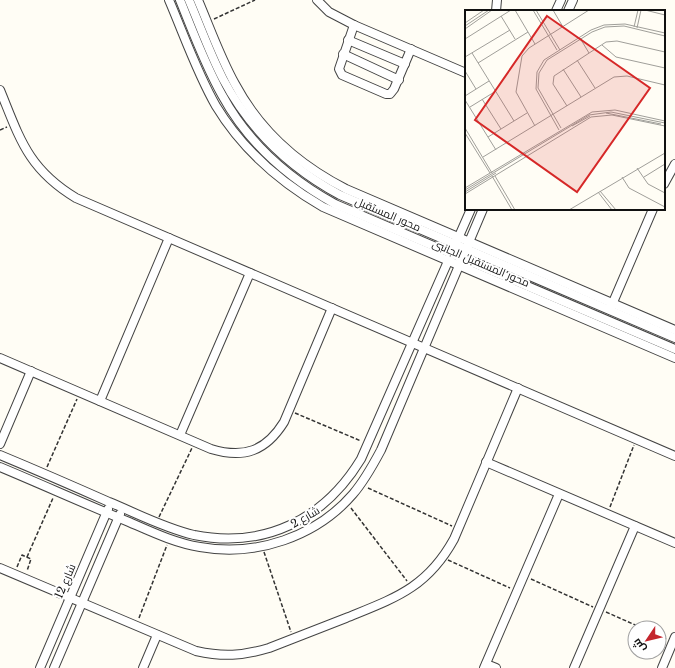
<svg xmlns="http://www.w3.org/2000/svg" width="675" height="668" viewBox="0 0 675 668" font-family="'Libre Baskerville',Cairo,serif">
<rect width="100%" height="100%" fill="#fffdf5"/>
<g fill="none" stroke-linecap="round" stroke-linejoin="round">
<defs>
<g id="minor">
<path d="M169,0C184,35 197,73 216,106C242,149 280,182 323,207L675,358"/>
<path d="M180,0C193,32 205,65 222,95C248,143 288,178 335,204L675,349"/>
<path d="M189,0C200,26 210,54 223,79C250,130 290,168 340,195L675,338"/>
<path d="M198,0C210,28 220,57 235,84C260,131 299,165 346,189L675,330"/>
<path d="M317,0L329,12L354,25L466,73"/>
<path d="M496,11L497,0"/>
<path d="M556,11L561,0"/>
<path d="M568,11L573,0"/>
<path d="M354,25L339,69L342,75L386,94H390L394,89L411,49"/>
<path d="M348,40L405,64"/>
<path d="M343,54L399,80"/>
<path d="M0,90C20,139 28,169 76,198L675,456"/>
<path d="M664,184L675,164"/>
<path d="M611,307L653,209"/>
<path d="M0,358L211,449C244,459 266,451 284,422L332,308"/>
<path d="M100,401L169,238"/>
<path d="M180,435L250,273"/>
<path d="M0,444L31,371"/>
<path d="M0,455C36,470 73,486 109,502C136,513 164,528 194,535C264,549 324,520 361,459L471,209"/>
<path d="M486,462L675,543"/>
<path d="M0,467C43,485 85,504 129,522C152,532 175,543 200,547C256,557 316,537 353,494C365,480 373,465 381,450L483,209"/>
<path d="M0,568L196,651C223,657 242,656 269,648C295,638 320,628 346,618C395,598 427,588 454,539L518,388"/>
<path d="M486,664L496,668"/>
<path d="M40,668L108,509"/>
<path d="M54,668L120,514"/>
<path d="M143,668L157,635"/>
<path d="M484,668L559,494"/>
<path d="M574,668L635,526"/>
<path d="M662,668L675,637"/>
</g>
</defs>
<use href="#minor" stroke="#444" stroke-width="10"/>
<g stroke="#333" stroke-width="1.5" stroke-dasharray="4 2" stroke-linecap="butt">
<path d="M214,19L255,0"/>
<path d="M0,130L7,127"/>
<path d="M295,413L361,441"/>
<path d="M47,467L77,399"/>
<path d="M368,488L452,526"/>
<path d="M610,507L634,445"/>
<path d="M351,508L407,581"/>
<path d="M159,517L192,448"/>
<path d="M264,552L291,632"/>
<path d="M27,557L53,498"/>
<path d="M448,560L510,588"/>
<path d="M17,567L22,555L31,559L27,571"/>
<path d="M531,579L593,607"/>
<path d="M606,612L642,628"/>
<path d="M139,618L167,545"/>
<path d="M659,636L666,639"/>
</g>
<use href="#minor" stroke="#fff" stroke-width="8"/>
</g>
<g text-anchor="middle" stroke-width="4" stroke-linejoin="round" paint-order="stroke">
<g font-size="11" fill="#111" stroke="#fff">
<text transform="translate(388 214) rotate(23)" y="4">محور المستقبل</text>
<text transform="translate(481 263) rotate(23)" y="4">محور المستقبل الجانبى</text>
<text transform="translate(305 517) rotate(-30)" y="4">شارع 2</text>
<text transform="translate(65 581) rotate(-67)" y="4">شارع 12</text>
</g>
</g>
<g transform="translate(465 10)">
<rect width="200" height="200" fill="#fffdf5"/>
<path fill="none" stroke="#a09f9a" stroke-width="1" d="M50,0L70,34M68,0L92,40M71,0L95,40M88,0L98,17M180,0L200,5M36,6L50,29M0,13L19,0M0,16L24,0M169,17L173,0M172,18L176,0M0,19L27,0M115,28L124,43M0,29L46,0M137,35L151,47L200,58M7,43L49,111M0,47L45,20M112,50L130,78M13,53L63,22M98,59L116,87M0,61L11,79M0,86L24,71M17,89L36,119M0,90L31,140M102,96L88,74L89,66L141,32L152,31L200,42M5,97L31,81M141,103L196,114M70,116L51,82L57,46L64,38L124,0M107,116L125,106M0,118L27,163M96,118L73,78L74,63L82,50L127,22L140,17L159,16L200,26M94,120L71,79L72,62L79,50L126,20L139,15L160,14L200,23M0,123L25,163M23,127L62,103M18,147L149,67L162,66L200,75M172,158L183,174L200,183M27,166L47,200M30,166L50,200M157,167L164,178L200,197M179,167L200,154M0,178L127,102L150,100L200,111M0,180L124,105L146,102L200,113M135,181L151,200M0,182L31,163M133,182L147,200M0,184L126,107L147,105L200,116M104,200L200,143"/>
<path fill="#d62828" fill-opacity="0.15" stroke="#d62828" stroke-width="2" d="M82,6L185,78L112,182L10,110Z"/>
<rect width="200" height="200" fill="none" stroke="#111" stroke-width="2"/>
</g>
<g transform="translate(647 640) rotate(235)"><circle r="19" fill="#ffffff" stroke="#a0a0a0"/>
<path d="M0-3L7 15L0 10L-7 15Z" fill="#c4262e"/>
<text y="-6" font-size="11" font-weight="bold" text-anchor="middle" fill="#111111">ش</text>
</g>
</svg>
